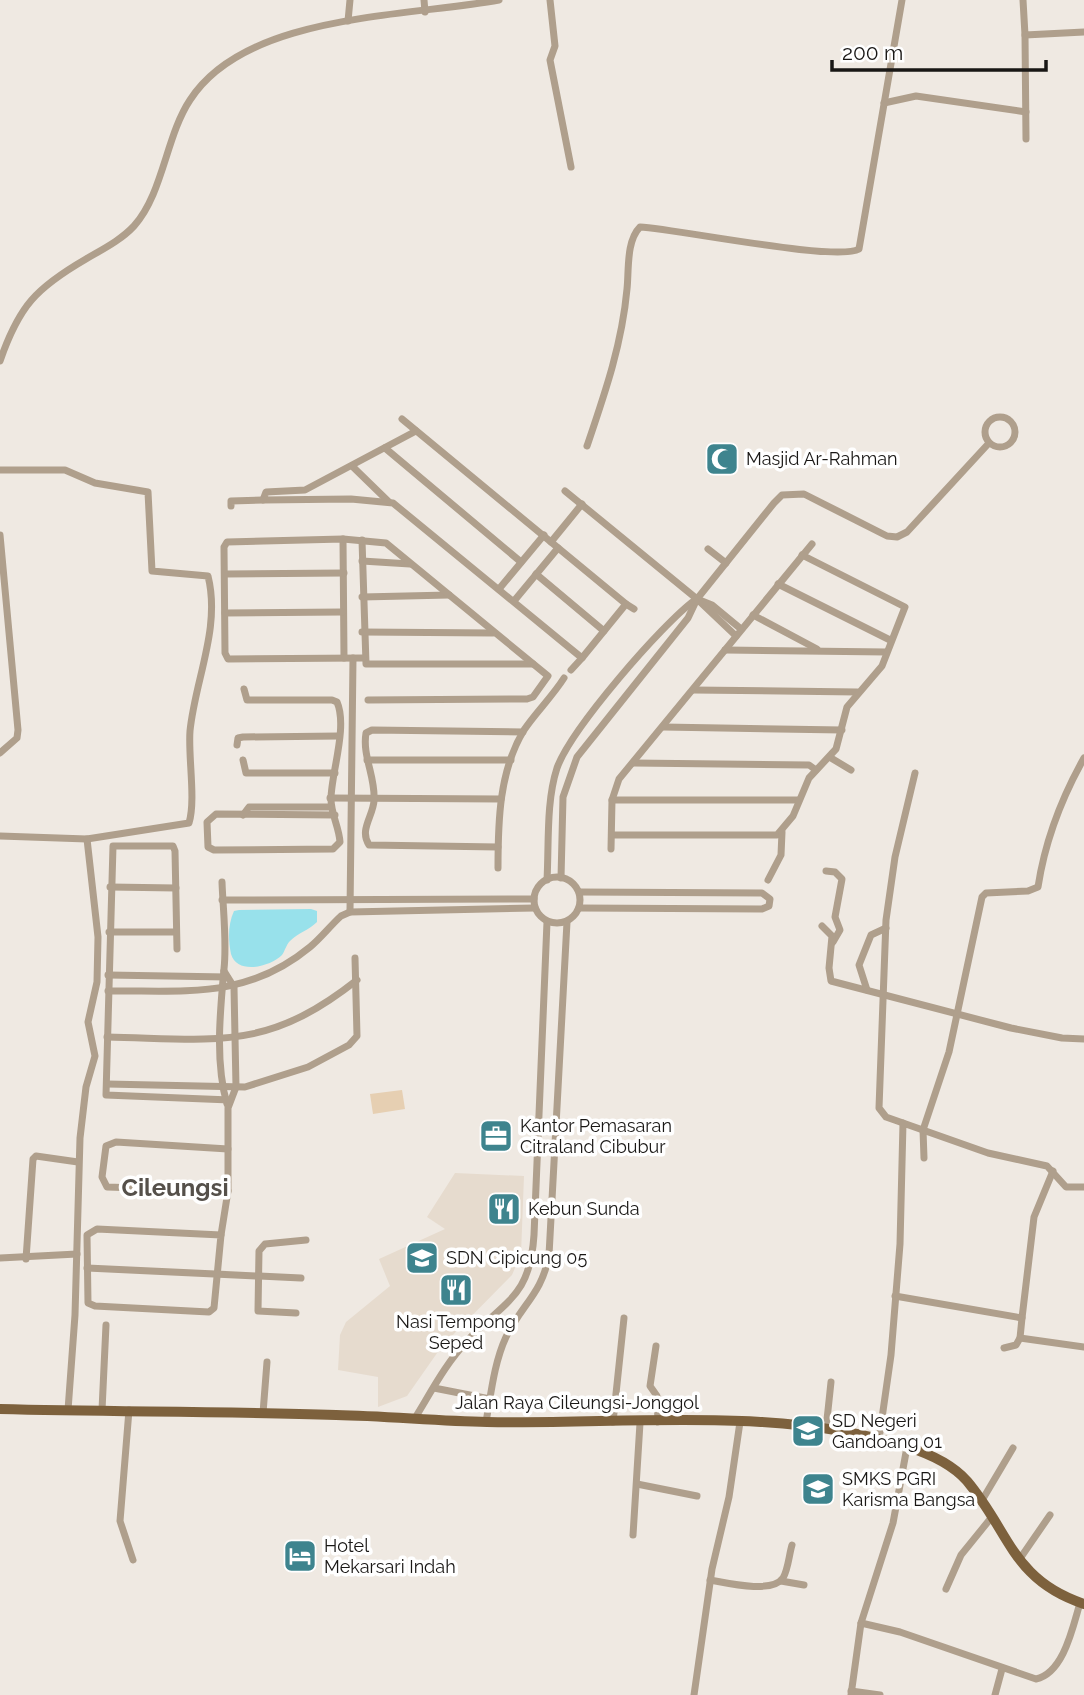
<svg xmlns="http://www.w3.org/2000/svg" width="1084" height="1695" viewBox="0 0 1084 1695" font-family="Raleway,sans-serif">
<rect width="100%" height="100%" fill="#efe9e2"/>
<path fill="#e6dbce" d="M455,1173L524,1176L521,1254L512,1275L442,1346L407,1396L378,1407V1377L338,1370L340,1335L346,1322L390,1286L379,1259L445,1229L427,1217Z"/>
<path fill="#e6cfb2" d="M402,1090L405,1109L373,1114L370,1094Z"/>
<path fill="#98e1eb" d="M239,910L311,909L317,911V922C309,930 298,933 290,941C286,945 285,951 282,955C270,967 237,975 231,954C228,939 228,924 234,911Z"/>
<g fill="none" stroke-linecap="round" stroke-linejoin="round">
<g stroke="#af9f8c" stroke-width="7">
<path d="M424,0L425,12"/>
<path d="M550,0L555,46L550,60L571,167"/>
<path d="M1023,0L1025,35L1084,32"/>
<path d="M348,21L350,0"/>
<path d="M1025,35L1026,139"/>
<path d="M884,103L916,96L1026,112"/>
<path d="M0,361C19,306 36,288 86,259C103,249 121,240 134,226C163,194 166,136 190,100C246,13 408,17 499,0"/>
<circle cx="1000" cy="432" r="15"/>
<path d="M402,419L626,604"/>
<path d="M416,431L305,490L266,492L263,500L351,499L393,503L582,658L626,604L634,609"/>
<path d="M587,446C605,393 622,344 627,289C629,271 626,241 640,227C677,229 837,262 859,249L902,0"/>
<path d="M385,448L521,562"/>
<path d="M352,466L389,502"/>
<path d="M0,470H65L95,483L148,492L152,571L208,576C221,628 195,680 190,731C188,757 196,800 189,823L87,839L0,836"/>
<path d="M565,491L697,599L736,636"/>
<path d="M231,506V501L263,500"/>
<path d="M0,535L18,730L17,738L0,753"/>
<path d="M343,539L344,658"/>
<path d="M362,540L366,664H533"/>
<path d="M551,542L582,504"/>
<path d="M708,549L726,563"/>
<path d="M362,561L410,564"/>
<path d="M225,574L344,573"/>
<path d="M536,574L604,631"/>
<path d="M778,584L890,640"/>
<path d="M499,589L544,535"/>
<path d="M362,597L449,595"/>
<path d="M697,599L712,605L741,629"/>
<path d="M514,601L558,548"/>
<path d="M225,613L342,612"/>
<path d="M753,615L817,649"/>
<path d="M362,632L493,633"/>
<path d="M725,650L886,652"/>
<path d="M363,658L228,659L225,653L224,547L227,542L343,539L386,543L548,676L533,697L527,699L368,700"/>
<path d="M571,670L582,658"/>
<path d="M244,689L247,700H332L337,702C348,727 331,774 331,799C331,814 339,827 340,842L333,849L214,850L208,847L207,822L216,814L335,815"/>
<path d="M693,690L857,692"/>
<path d="M663,727L842,730"/>
<path d="M237,745L238,738L243,737L338,736"/>
<path d="M831,758L851,770"/>
<path d="M243,760L246,773H335"/>
<path d="M367,760H511"/>
<path d="M633,763L809,765L816,770"/>
<path d="M330,798L501,799"/>
<path d="M612,800H798"/>
<path d="M243,815L249,807H331"/>
<path d="M612,835H777L793,816L809,778L836,749L847,707L882,666L905,607L802,555"/>
<path d="M498,847L369,845C359,830 373,816 374,801C376,778 362,756 366,733L372,730L523,732"/>
<path d="M611,849L612,800L619,779L812,544"/>
<path d="M498,868C498,822 499,771 524,730C536,712 552,697 564,678"/>
<path d="M826,871L835,872L842,879L835,917L840,930L833,942"/>
<circle cx="557" cy="900" r="23"/>
<path d="M561,878L563,797L577,757L688,618L697,599L774,503L782,495L804,494L887,536L897,537L907,532L989,443"/>
<path d="M547,880C549,844 546,802 557,768C571,729 662,624 695,600"/>
<path d="M768,880L781,855L782,832"/>
<path d="M222,882C223,910 227,941 224,969C220,1012 215,1063 227,1104"/>
<path d="M110,887L176,888"/>
<path d="M579,892L762,893L770,899L769,906L762,909L579,908"/>
<path d="M222,900L534,899"/>
<path d="M350,912L353,658"/>
<path d="M822,926L832,936L829,968L831,981L1011,1028L1062,1038L1084,1039"/>
<path d="M109,932H176"/>
<path d="M177,949L175,851L173,846H113L106,1095L230,1100"/>
<path d="M108,975L227,977"/>
<path d="M867,990L859,965L871,935L886,928"/>
<path d="M108,991C184,990 246,1000 310,947C321,938 330,926 341,916L350,912L535,908"/>
<path d="M107,1037C216,1039 266,1052 357,980"/>
<path d="M107,1084L245,1087L308,1067L349,1045L357,1036L355,958"/>
<path d="M903,1123L886,1117L879,1108L886,920L895,857L915,773"/>
<path d="M924,1158L923,1130L949,1052L982,897L986,893L1028,891L1038,887C1045,841 1061,799 1084,758"/>
<path d="M228,1191L107,1187L102,1177L106,1146L116,1142L228,1149"/>
<path d="M97,1229L221,1235L214,1308L209,1312L95,1306L88,1303L87,1235Z"/>
<path d="M221,1235L228,1191V1108L236,1087L234,987L224,971"/>
<path d="M0,1258L77,1254"/>
<path d="M26,1259L33,1159L36,1156L78,1162"/>
<path d="M87,1268L301,1278"/>
<path d="M895,1296L1022,1318L1034,1217L1053,1171"/>
<path d="M296,1313L258,1311L259,1251L265,1244L306,1240"/>
<path d="M1022,1318L1020,1338L1084,1347"/>
<path d="M656,1346L650,1386L657,1396L658,1422"/>
<path d="M1004,1348L1016,1345L1020,1338"/>
<path d="M434,1388L490,1399"/>
<path d="M68,1410L75,1315L80,1138L86,1087L95,1056L88,1022L97,982L98,937L87,839"/>
<path d="M102,1410L106,1325"/>
<path d="M129,1410L120,1521L133,1560"/>
<path d="M263,1413L267,1362"/>
<path d="M415,1418C431,1392 446,1363 467,1341C505,1300 530,1298 534,1235L547,922"/>
<path d="M486,1422C491,1394 494,1363 506,1337C522,1304 542,1294 549,1255L567,922"/>
<path d="M613,1422L624,1318"/>
<path d="M826,1429L831,1382"/>
<path d="M879,1439L891,1355L900,1244L903,1123L988,1153L1047,1166L1066,1187H1084"/>
<path d="M637,1484L697,1496"/>
<path d="M981,1502L1013,1448"/>
<path d="M633,1535L640,1423"/>
<path d="M1019,1560L1050,1515"/>
<path d="M710,1580C727,1583 772,1594 783,1578C788,1570 789,1555 792,1545"/>
<path d="M781,1581L804,1585"/>
<path d="M946,1589L961,1555L991,1518"/>
<path d="M861,1623L900,1632L1036,1679C1064,1673 1073,1626 1080,1603"/>
<path d="M851,1691L880,1695"/>
<path d="M694,1695L712,1569L729,1497L740,1422"/>
<path d="M851,1695L861,1623L893,1523L907,1447"/>
<path d="M995,1695L1002,1669"/>
</g>
<path stroke="#7d613d" stroke-width="10" d="M0,1409C112,1412 224,1411 336,1415C386,1416 437,1421 487,1422C623,1425 777,1405 908,1447C930,1454 952,1464 967,1481C1010,1532 1012,1580 1084,1604"/>
</g>
<defs>
<symbol id="mosque-square" viewBox="-11 -11 22 22"><rect x="-9" y="-9" width="18" height="18" rx="4" fill="#3e848e" stroke="#fff"/><path d="M3.5-4.9A6 6 0 1 0 3.5 4.9A5 5 0 1 1 3.5-4.9Z" fill="#fff"/></symbol>
<symbol id="office-square" viewBox="-11 -11 22 22"><rect x="-9" y="-9" width="18" height="18" rx="4" fill="#3e848e" stroke="#fff"/><path d="M-6-3h4V-5.5h4V-3h4V5H-6ZM-1-4.5V-3h2v-1.5ZM-6 0V1H6V0Z" fill="#fff"/></symbol>
<symbol id="restaurant-square" viewBox="-11 -11 22 22"><rect x="-9" y="-9" width="18" height="18" rx="4" fill="#3e848e" stroke="#fff"/><path d="M-5-6h1v4h1v-4h1v4h1v-4h1v5L-1.5 .5V6h-2V.5L-5-1ZM5-6V6H3V1.5H1.5Q1.5-4 5-6Z" fill="#fff"/></symbol>
<symbol id="school-square" viewBox="-11 -11 22 22"><rect x="-9" y="-9" width="18" height="18" rx="4" fill="#3e848e" stroke="#fff"/><path d="M0-5L7-2L0 1L-7-2ZM-4 1L0 2.5L4 1V4Q0 6-4 4Z" fill="#fff"/></symbol>
<symbol id="hotel-square" viewBox="-11 -11 22 22"><rect x="-9" y="-9" width="18" height="18" rx="4" fill="#3e848e" stroke="#fff"/><path d="M-6-4.5h1.5V1H6V5H4.5V3h-9V5H-6ZM-4 0a1.8 1.8 0 1 1 3.6 0ZM.5 0V-2.5h3Q6-2.5 6 0Z" fill="#fff"/></symbol>
</defs>
<g fill-rule="evenodd">
<use href="#mosque-square" x="703" y="440" width="38" height="38"/>
<use href="#office-square" x="477" y="1117" width="38" height="38"/>
<use href="#restaurant-square" x="485" y="1190" width="38" height="38"/>
<use href="#school-square" x="403" y="1239" width="38" height="38"/>
<use href="#restaurant-square" x="437" y="1271" width="38" height="38"/>
<use href="#school-square" x="789" y="1412" width="38" height="38"/>
<use href="#school-square" x="799" y="1470" width="38" height="38"/>
<use href="#hotel-square" x="281" y="1537" width="38" height="38"/>
</g>
<g text-anchor="middle" stroke-width="7" stroke-linejoin="round" paint-order="stroke">
<g font-size="18" fill="#191715" stroke="#fff" text-anchor="start">
<text x="746" y="465">Masjid Ar-Rahman</text>
<text x="520" y="1132">Kantor Pemasaran<tspan x="520" dy="21">Citraland Cibubur</tspan></text>
<text x="528" y="1215">Kebun Sunda</text>
<text x="446" y="1264">SDN Cipicung 05</text>
<text x="456" y="1328" text-anchor="middle">Nasi Tempong<tspan x="456" dy="21">Seped</tspan></text>
<text x="832" y="1427">SD Negeri<tspan x="832" dy="21">Gandoang 01</tspan></text>
<text x="842" y="1485">SMKS PGRI<tspan x="842" dy="21">Karisma Bangsa</tspan></text>
<text x="324" y="1552">Hotel<tspan x="324" dy="21">Mekarsari Indah</tspan></text>
</g>
<g font-size="18" fill="#191715" stroke="#fff">
<text x="577" y="1409">Jalan Raya Cileungsi-Jonggol</text>
</g>
<g font-size="24" font-weight="bold" fill="#55504a" stroke="#fff">
<text x="175" y="1196">Cileungsi</text>
</g>
</g>
<path d="M832 60v10h214v-10" fill="none" stroke="#191715" stroke-width="3.5"/>
<text x="842" y="60" font-size="21" fill="#191715" stroke="#ffffff" stroke-width="5" paint-order="stroke">200 m</text>
</svg>
